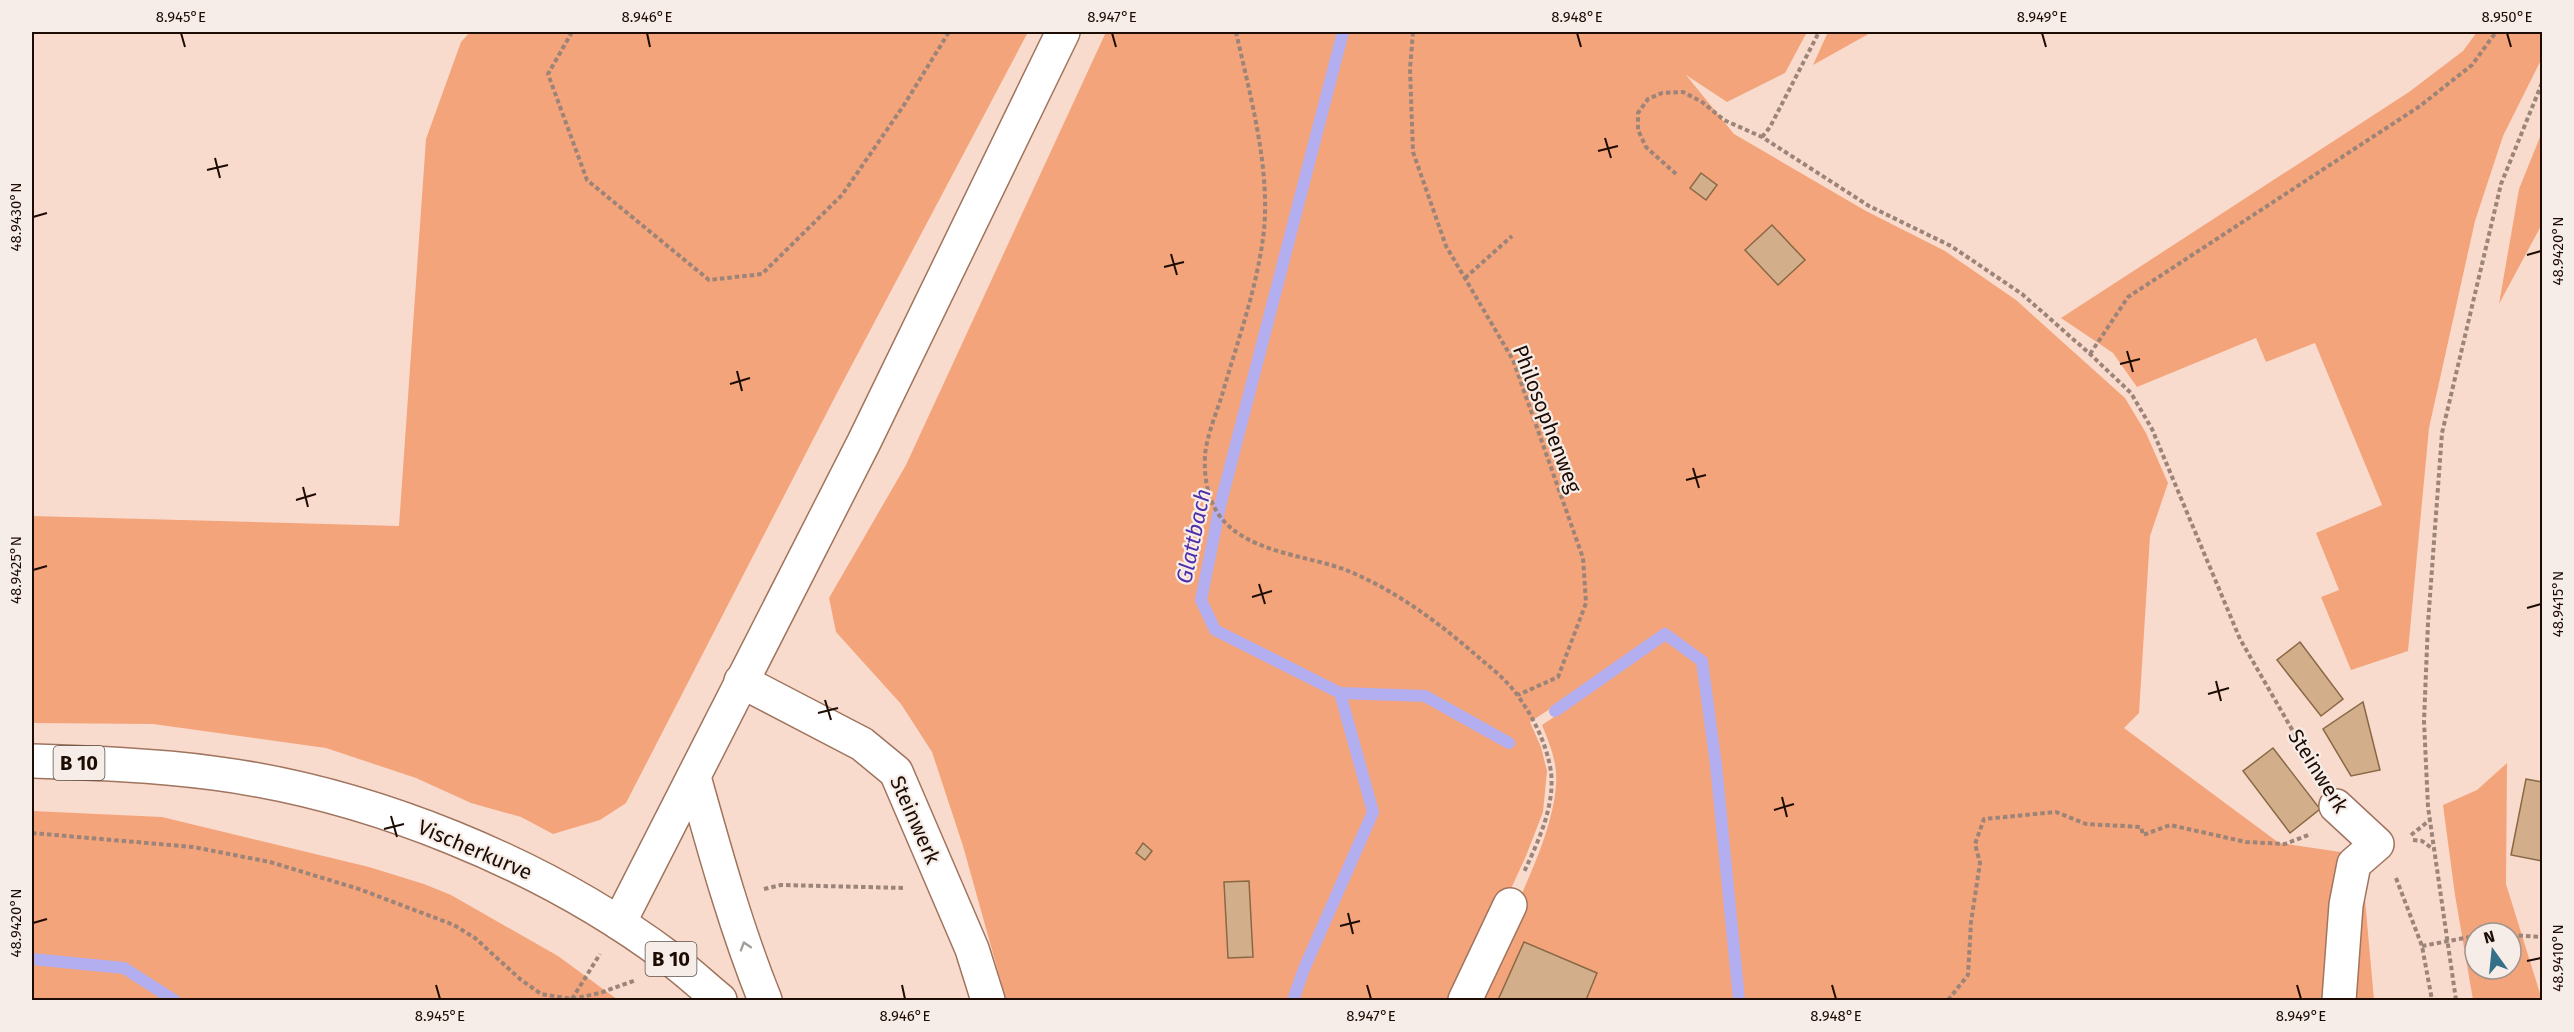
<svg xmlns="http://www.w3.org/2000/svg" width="2574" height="1032" viewBox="0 0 2574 1032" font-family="'Fira Sans',sans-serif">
<rect width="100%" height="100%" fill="#f9dbcd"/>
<g fill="#f4a47b" fill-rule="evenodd">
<path d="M470,32H1028L837,393L626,803L600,820L553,834L521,817L471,803L416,778L326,748L153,724L32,723V516L399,526L426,139L461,42Z"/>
<path d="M1106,32H1807L1785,73L1727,102L1686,75L1734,134L1866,211L1945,251L2016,300L2125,398L2146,433L2168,483L2150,536L2139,713L2124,728L2279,843L2361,855L2374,1000H1469C1496,944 1560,834 1556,773C1555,756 1548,740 1542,725L1557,715L1556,705L1530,722L1541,747L1547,771L1543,812L1526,856L1460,1000H1006L963,846L932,752L901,704L836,632L829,598L906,465Z"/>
<path d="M1828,32H1872L1813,65Z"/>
<path d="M2477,32H2542V58L2503,136L2475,221L2429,428L2408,651L2351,670L2321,597L2339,590L2316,533L2382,505L2315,343L2266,362L2256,338L2137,387L2113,353L2061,318L2409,92L2463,51Z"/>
<path d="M2542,132V224L2499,304L2519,189Z"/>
<path d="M2507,763L2506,884L2542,1000H2473L2455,895L2443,805L2477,790ZM2475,933H2511V969H2475Z"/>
<path d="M32,811L162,817L369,867L424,884L451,895L558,956L618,1000H32Z"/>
</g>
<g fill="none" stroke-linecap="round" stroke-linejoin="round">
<g stroke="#b3aeef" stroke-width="12">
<path d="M1340,693L1425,696L1509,743"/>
<path d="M1555,711L1665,634L1702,661L1716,765L1739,1000"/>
<path d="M32,959L124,968L174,1000"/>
<path d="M1293,1000L1304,969L1373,812L1340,693L1215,630L1201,600L1220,506L1343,32"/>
</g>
</g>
<g fill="#d2af8a" stroke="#886845" stroke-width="1.5">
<path d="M1701,173L1717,185L1706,200L1690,188Z"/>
<path d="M1772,225L1805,260L1778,285L1745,250Z"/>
<path d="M2300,642L2343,699L2321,716L2277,660Z"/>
<path d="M2363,702L2380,770L2351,776L2323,729Z"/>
<path d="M2273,748L2320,809L2290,833L2243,771Z"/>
<path d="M2526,779L2542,782V861L2511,855Z"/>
<path d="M1143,843L1152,851L1145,860L1136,853Z"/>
<path d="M1249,881L1253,957L1228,958L1224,882Z"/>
<path d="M1524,942L1597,973L1586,1000H1498Z"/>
</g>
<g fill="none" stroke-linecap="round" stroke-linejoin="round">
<defs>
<g id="minor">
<path d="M741,681L862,744L896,772L972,949L988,1000"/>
<path d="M2336,806L2377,844L2354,864L2346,905L2339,1000"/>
<path d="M1465,1000L1510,905"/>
</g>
<g id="major">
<path d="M32,761C92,763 153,765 213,773C369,793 542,863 668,957C686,970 703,986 720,1000"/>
<path d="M694,777C715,852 736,928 765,1000"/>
<path d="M619,923L864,442L1063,32"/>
</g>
</defs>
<use href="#minor" stroke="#a0745e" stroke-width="36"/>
<use href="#major" stroke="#a0745e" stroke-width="36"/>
<g stroke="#9c8479" stroke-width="4" stroke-dasharray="4.5 3" stroke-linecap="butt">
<path d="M572,32L548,74L587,180L709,280L762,274L842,195L904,105L949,32"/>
<path d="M1236,32C1250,95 1272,173 1263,238C1256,291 1237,343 1222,395C1216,414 1207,435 1205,455C1204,476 1207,498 1219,515C1246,553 1307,555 1346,570C1395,590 1438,622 1477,656C1491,668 1507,680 1518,696C1534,718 1547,745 1551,772C1555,806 1538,842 1524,872"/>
<path d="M1413,32L1410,69L1413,152L1446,246L1513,360L1583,558L1586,603L1558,677L1518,695"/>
<path d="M1762,137L1770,127L1819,32"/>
<path d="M1676,174L1646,147L1638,130V113L1648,99L1662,93L1683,92L1702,102L1724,120L1762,137L1869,206L1951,246L2022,294L2090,354L2131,393L2152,429L2240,639L2317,773"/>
<path d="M1465,278L1512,236"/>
<path d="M2090,354L2128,297L2420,106L2472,65L2496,32"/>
<path d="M32,833L193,847L270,862L359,889L454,925L475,938L520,979L541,994L572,999L600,993L636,980"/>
<path d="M2411,835L2430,820"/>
<path d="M2413,840L2422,841L2433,849"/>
<path d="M2396,878L2422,946L2432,1000"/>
<path d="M764,889L781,885L906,888"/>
<path d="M2511,935L2542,937"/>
<path d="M2422,946L2475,936"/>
<path d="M572,999L600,954"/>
<path d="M1948,1000L1968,975L1971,922L1980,863L1975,844L1984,819L2056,812L2086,824L2141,827L2143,835L2170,825L2246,842L2285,844L2311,834"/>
<path d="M2456,1000L2428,807L2424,721L2428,623L2442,433L2501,184L2542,83"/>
</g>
<use href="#minor" stroke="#fff" stroke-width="33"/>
<use href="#major" stroke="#fff" stroke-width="33"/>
</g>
<defs><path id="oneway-chevron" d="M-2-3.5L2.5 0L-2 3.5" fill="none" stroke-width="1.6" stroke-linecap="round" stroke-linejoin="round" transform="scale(1.5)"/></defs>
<use stroke="#a49e9b" href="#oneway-chevron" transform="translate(745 946) rotate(-107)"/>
<path fill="none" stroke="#1c0c04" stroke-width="2" d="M181,33L185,47M647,33L650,47M1112,33L1116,47M1577,33L1581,47M2042,33L2046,47M2507,33L2511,47M1605,138L1611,158M1598,151L1618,146M215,158L220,178M207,170L228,165M33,217L47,213M1171,254L1177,275M2527,255L2541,251M1164,267L1184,262M2127,351L2133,372M2120,364L2140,359M737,371L742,391M730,384L750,378M1693,468L1699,488M1686,480L1706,475M303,487L308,507M296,500L316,494M33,570L47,566M1259,584L1265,604M1252,597L1272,591M2527,608L2541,604M2216,681L2221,701M2208,694L2229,688M825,700L831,720M818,713L838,708M1782,797L1787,817M1774,810L1794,804M391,816L397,837M384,829L404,824M1348,913L1353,934M33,923L47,919M1340,926L1360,921M2527,961L2541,958M436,985L440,999M902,985L905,999M1367,985L1371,999M1832,985L1836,999M2297,985L2301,999"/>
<g text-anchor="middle" stroke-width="4.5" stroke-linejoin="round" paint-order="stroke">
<g fill="#f7ede8" stroke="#5e5048" stroke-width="1.5">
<rect x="53.5" y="746" width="51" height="34" rx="4.5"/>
<rect x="645.5" y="942" width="51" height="34" rx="4.5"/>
</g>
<g font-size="20" font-weight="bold" fill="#1c0c04">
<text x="79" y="770">B 10</text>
<text x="671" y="966">B 10</text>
</g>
<g font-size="21" fill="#1c0c04" stroke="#f7ede8">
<text transform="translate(1547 419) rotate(69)" y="7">Philosophenweg</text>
<text transform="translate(2318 771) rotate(58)" y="7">Steinwerk</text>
<text transform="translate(915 820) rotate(66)" y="7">Steinwerk</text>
<text transform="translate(475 850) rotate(23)" y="7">Vischerkurve</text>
</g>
<g font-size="22" font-style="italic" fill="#4e2ea9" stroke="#f7ede8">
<text transform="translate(1193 536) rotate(-78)" y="8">Glattbach</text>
</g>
</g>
<rect width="2574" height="1032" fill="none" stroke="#f7ede8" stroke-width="66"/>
<g transform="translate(2493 951) rotate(345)"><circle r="28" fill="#f7ede8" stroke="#9f938d" stroke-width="1.5"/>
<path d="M0-4.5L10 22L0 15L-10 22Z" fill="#356f88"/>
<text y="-9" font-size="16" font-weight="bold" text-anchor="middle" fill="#1c0c04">N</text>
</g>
<rect x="33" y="33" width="2508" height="966" fill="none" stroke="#1c0c04" stroke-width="2"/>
<g font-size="15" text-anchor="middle" fill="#1c0c04">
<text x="181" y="22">8.945°E</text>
<text x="647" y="22">8.946°E</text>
<text x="1112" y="22">8.947°E</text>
<text x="1577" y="22">8.948°E</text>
<text x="2042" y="22">8.949°E</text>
<text x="2507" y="22">8.950°E</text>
<text transform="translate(16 217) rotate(-90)" y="5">48.9430°N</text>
<text transform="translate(2558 251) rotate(-90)" y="5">48.9420°N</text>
<text transform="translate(16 570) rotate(-90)" y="5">48.9425°N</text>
<text transform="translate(2558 604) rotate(-90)" y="5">48.9415°N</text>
<text transform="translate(16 923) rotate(-90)" y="5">48.9420°N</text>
<text transform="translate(2558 958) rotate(-90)" y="5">48.9410°N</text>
<text x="440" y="1021">8.945°E</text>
<text x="905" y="1021">8.946°E</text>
<text x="1371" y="1021">8.947°E</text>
<text x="1836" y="1021">8.948°E</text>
<text x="2301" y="1021">8.949°E</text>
</g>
</svg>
